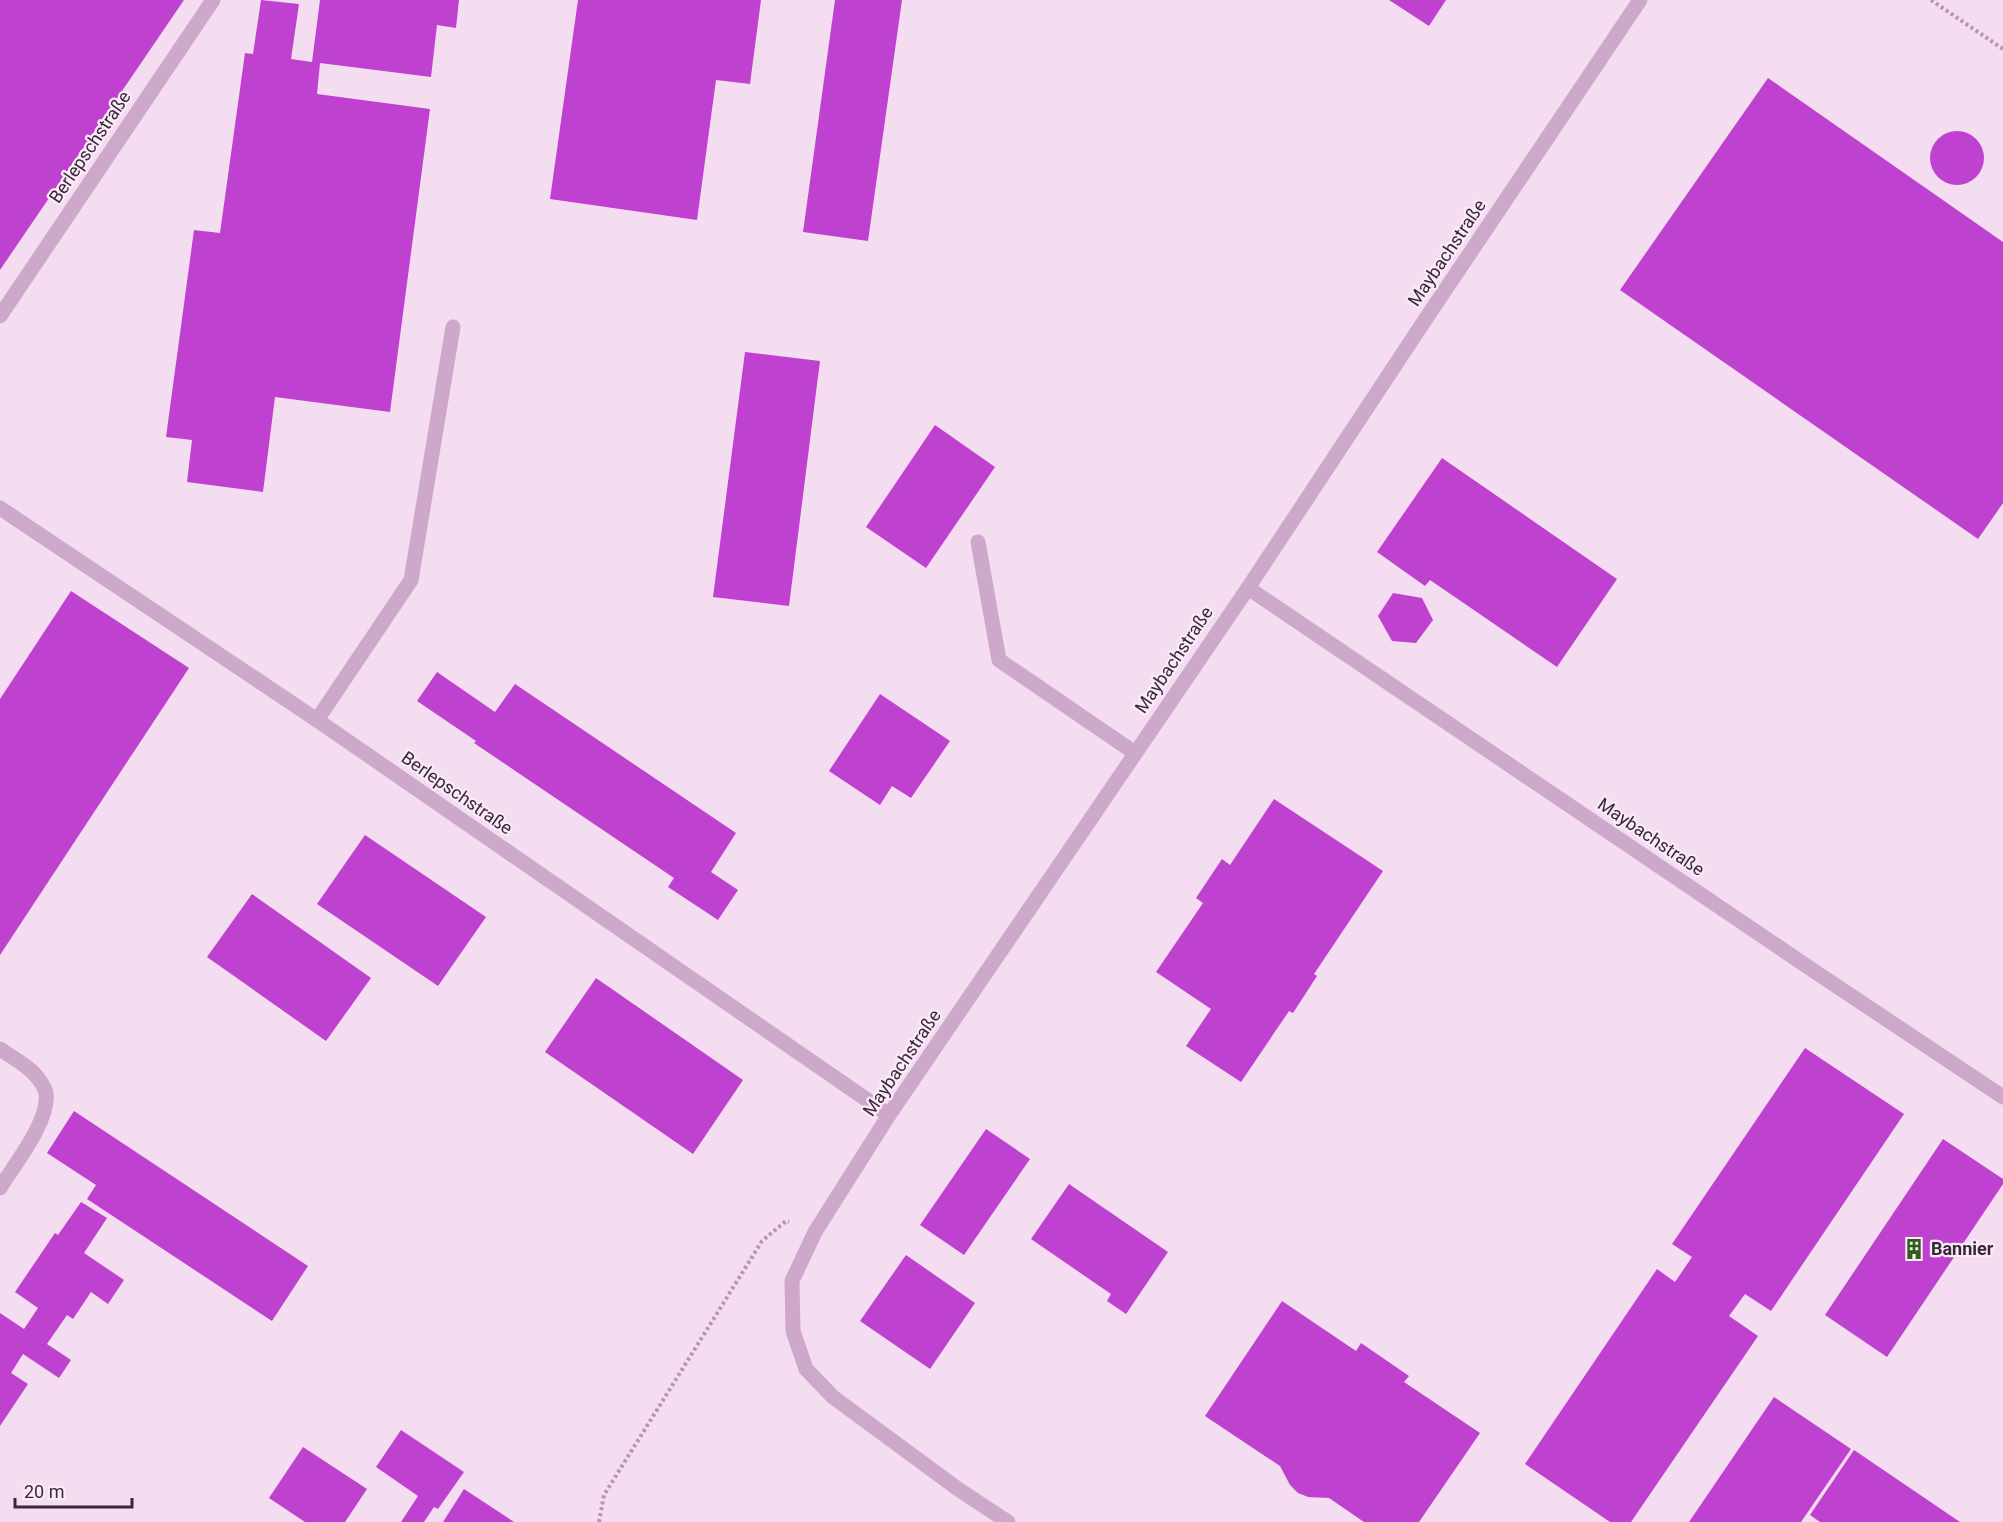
<svg xmlns="http://www.w3.org/2000/svg" width="2003" height="1522" viewBox="0 0 2003 1522" font-family="Roboto,sans-serif">
<rect width="100%" height="100%" fill="#f4ddf0"/>
<g fill="#bf41cf">
<path d="M0,0H184L0,270Z"/>
<path d="M261,0L299,4L291,59L312,62L320,0H459L456,28L437,25L431,77L320,63L317,94L430,109L390,412L275,397L263,492L187,482L192,440L166,437L194,230L220,233L245,53L253,54Z"/>
<path d="M578,0H761L750,84L716,80L697,220L550,199Z"/>
<path d="M835,0H902L868,241L803,232Z"/>
<path d="M1389,0H1446L1429,26Z"/>
<path d="M1768,78L2003,242V503L1978,539L1620,290Z"/>
<circle cx="1957" cy="158" r="27"/>
<path d="M745,352L820,361L789,606L713,597Z"/>
<path d="M935,425L995,467L926,568L866,527Z"/>
<path d="M1442,458L1617,579L1557,667L1430,580L1425,586L1377,552Z"/>
<path d="M71,591L189,668L0,955V699Z"/>
<path d="M1393,593L1422,598L1433,620L1416,643L1392,641L1378,616Z"/>
<path d="M437,672L495,712L515,684L736,833L711,872L738,890L718,920L668,887L674,878L474,743L476,741L417,701Z"/>
<path d="M880,694L950,741L911,798L892,786L880,805L829,771Z"/>
<path d="M1274,799L1383,871L1314,974L1317,976L1293,1013L1289,1011L1241,1082L1186,1046L1211,1009L1156,972L1203,903L1196,898L1222,859L1230,865Z"/>
<path d="M365,835L486,917L438,986L317,904Z"/>
<path d="M252,894L371,978L326,1041L207,957Z"/>
<path d="M596,978L743,1080L693,1154L545,1052Z"/>
<path d="M1805,1048L1904,1114L1771,1311L1745,1294L1729,1316L1758,1336L1631,1522H1610L1525,1464L1657,1269L1675,1282L1692,1257L1672,1244Z"/>
<path d="M74,1111L308,1266L272,1321L87,1199L96,1185L47,1153Z"/>
<path d="M986,1129L1030,1159L964,1255L920,1225Z"/>
<path d="M1943,1139L2003,1179V1184L1887,1357L1825,1315Z"/>
<path d="M1069,1184L1168,1252L1126,1314L1107,1301L1111,1294L1031,1239Z"/>
<path d="M81,1202L107,1218L84,1253L124,1280L108,1304L91,1292L73,1319L67,1315L47,1344L71,1360L59,1378L23,1354L11,1373L28,1384L0,1426V1313L24,1329L38,1308L15,1292L55,1233L58,1235Z"/>
<path d="M906,1255L975,1303L930,1369L860,1321Z"/>
<path d="M1282,1301L1356,1351L1361,1343L1409,1376L1404,1382L1480,1433L1419,1522H1364L1329,1498L1308,1497L1298,1493L1290,1485L1280,1466L1205,1416Z"/>
<path d="M1774,1397L1851,1449L1801,1522H1689Z"/>
<path d="M401,1430L464,1472L438,1509L434,1507L424,1522H401L418,1496L376,1467Z"/>
<path d="M303,1447L367,1489L345,1522H305L269,1498Z"/>
<path d="M1854,1450L1960,1522H1820L1810,1515Z"/>
<path d="M464,1489L514,1522H443Z"/>
</g>
<g fill="none" stroke-linecap="round" stroke-linejoin="round">
<g stroke="#ba92b7" stroke-width="4" stroke-dasharray="3 3" stroke-linecap="butt">
<path d="M1931,0L2003,49"/>
<path d="M599,1522L604,1495L762,1241L786,1221L789,1222"/>
</g>
<g stroke="#cea8ca" stroke-width="15">
<path d="M1421,326L1640,0"/>
<path d="M978,542L999,660L1135,753"/>
</g>
<g stroke="#cea8ca" stroke-width="15">
<path d="M0,316L213,0"/>
<path d="M0,508L317,720L889,1115"/>
<path d="M1248,588L1817,973L2003,1097"/>
<path d="M317,720L411,580L453,327"/>
<path d="M0,1049C13,1058 31,1067 40,1081C42,1084 45,1089 46,1093C50,1121 14,1165 0,1188"/>
<path d="M1008,1522L958,1489L833,1397L806,1369L793,1331L792,1281L815,1232L889,1115L1248,588L1421,326"/>
</g>
</g>
<defs>
<symbol id="building-bare" viewBox="-9 -9 18 18"><path d="M-4-6H4V6H1V3H-1V6H-4ZM-2.5-4.3h1.7v1.8h-1.7ZM.8-4.3h1.7v1.8H.8ZM-2.5-1h1.7V.8h-1.7ZM.8-1h1.7V.8H.8Z" fill="#2e5f1a" stroke="#fbeaf8" stroke-width="2.5" paint-order="stroke"/></symbol>
</defs>
<g fill-rule="evenodd">
<use href="#building-bare" x="1899" y="1234" width="30" height="30"/>
</g>
<g text-anchor="middle" stroke-width="4.5" stroke-linejoin="round" paint-order="stroke">
<g font-size="18" fill="#39283a" stroke="#fbeaf8">
<text transform="translate(90 147) rotate(-56)" y="6">Berlepschstraße</text>
<text transform="translate(1447 253) rotate(-56)" y="6">Maybachstraße</text>
<text transform="translate(1174 660) rotate(-56)" y="6">Maybachstraße</text>
<text transform="translate(457 793) rotate(35)" y="6">Berlepschstraße</text>
<text transform="translate(1651 837) rotate(34)" y="6">Maybachstraße</text>
<text transform="translate(902 1063) rotate(-56)" y="6">Maybachstraße</text>
</g>
<g font-size="18" font-weight="bold" fill="#39283a" stroke="#fbeaf8" text-anchor="start">
<text x="1931" y="1255">Bannier</text>
</g>
</g>
<path d="M15 1498v9h117v-9" fill="none" stroke="#39283a" stroke-width="3"/>
<text x="24" y="1498" font-size="18" fill="#39283a" stroke="#fbeaf8" stroke-width="4.5" paint-order="stroke">20 m</text>
</svg>
